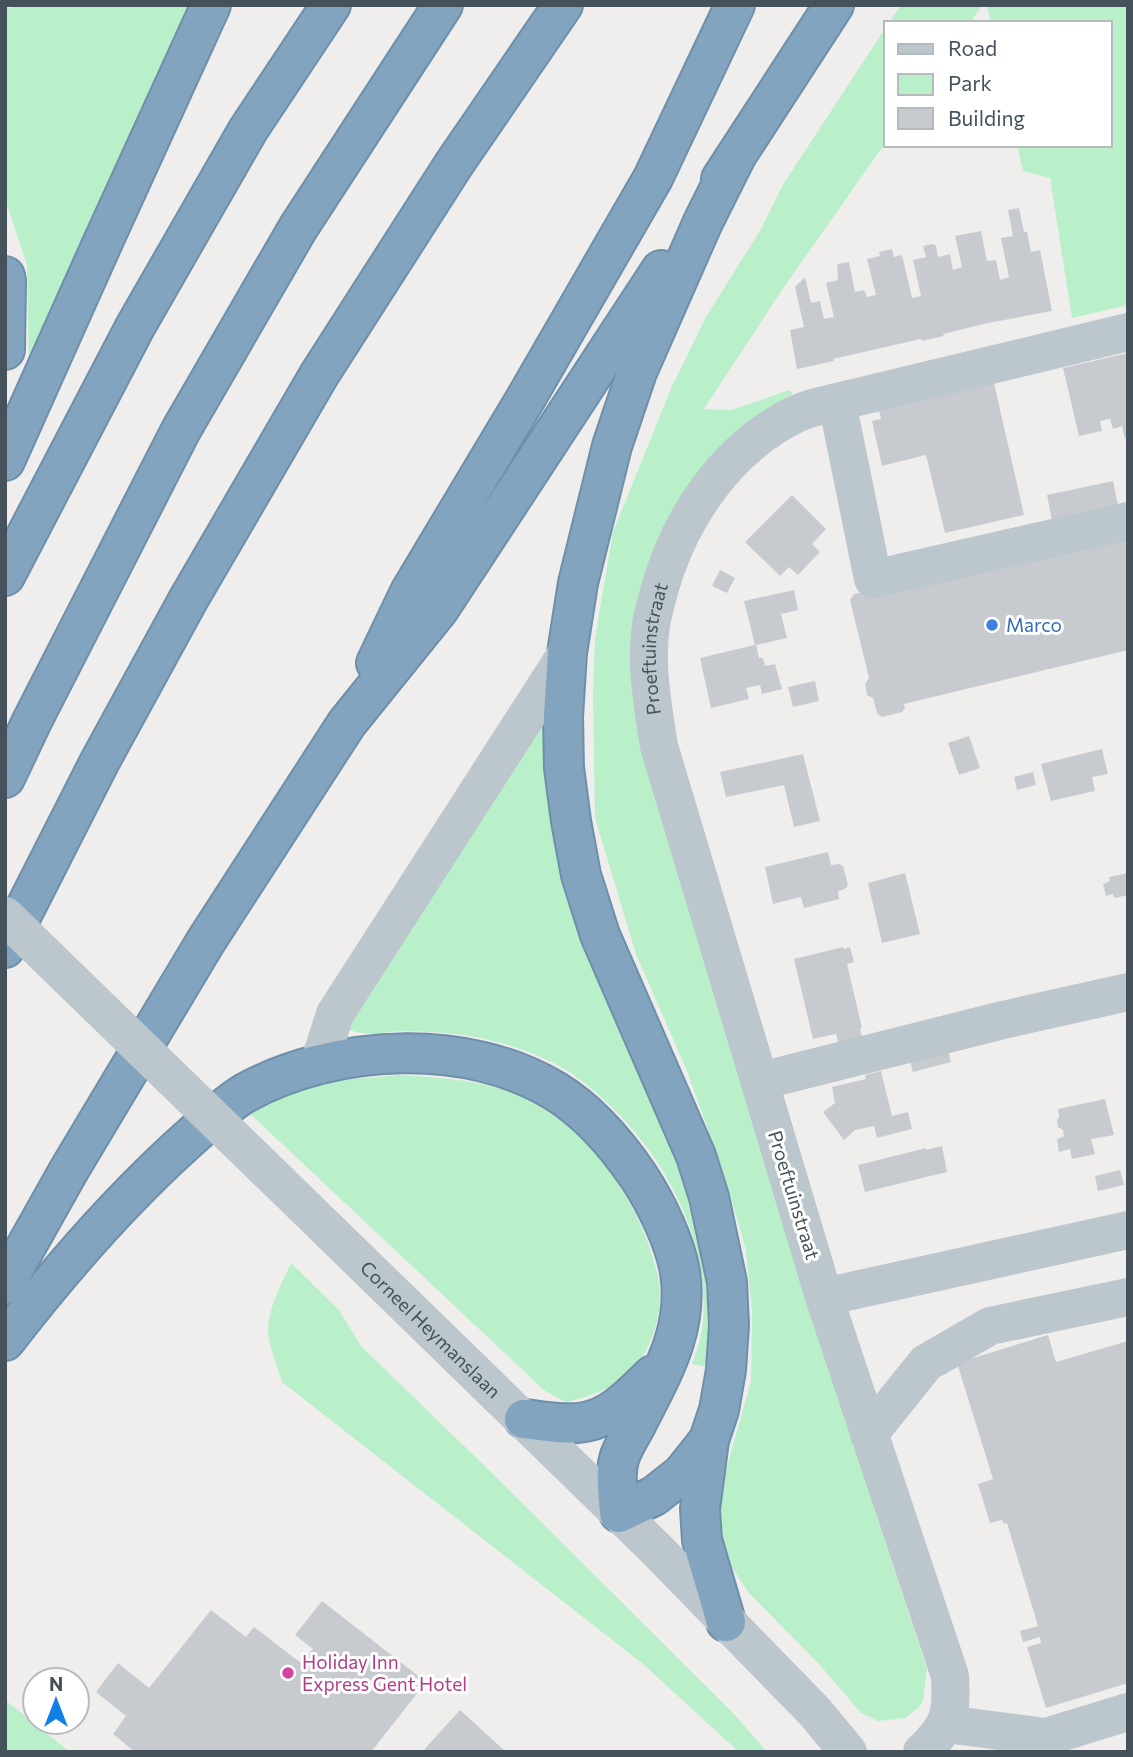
<svg xmlns="http://www.w3.org/2000/svg" width="1133" height="1757" viewBox="0 0 1133 1757" font-family="Commissioner,sans-serif">
<rect width="100%" height="100%" fill="#f0eded"/>
<g fill="#b9f0ca">
<path d="M22,5H188L29,370L27,265L5,199V9Z"/>
<path d="M901,5H982L970,23H889Z"/>
<path d="M987,5H1128V305L1072,318L1050,178L1023,171L1017,145H1110V23H991Z"/>
<path d="M886,27V142L782,290L704,409L732,410L789,390L793,393L750,422L633,623L631,683L642,750L877,1517L927,1669L923,1701L918,1708L905,1718L878,1721L861,1713L819,1664L748,1592L732,1567L723,1542L721,1508L726,1470L751,1381L752,1311L746,1250L725,1177L687,1071L636,954L595,818L593,695L595,638L613,532L672,386L706,317L761,229L784,183Z"/>
<path d="M546,706L687,1173L716,1317L707,1367L692,1364C695,1356 698,1347 700,1339C704,1324 704,1306 703,1291C697,1208 647,1132 582,1081C559,1063 529,1051 501,1043C471,1034 438,1032 406,1031C392,1031 378,1035 364,1033C357,1033 350,1030 343,1028Z"/>
<path d="M398,1075C432,1077 466,1079 499,1088C519,1093 539,1106 556,1117C605,1150 645,1218 658,1276C664,1306 655,1342 636,1366C619,1388 591,1396 566,1402L545,1391L246,1110L304,1087L331,1081Z"/>
<path d="M291,1263L339,1310L361,1346L498,1479L735,1715L767,1752H739L643,1664L282,1382C278,1368 267,1341 268,1327C270,1304 282,1283 291,1263Z"/>
<path d="M5,1700L70,1752H5Z"/>
</g>
<g fill="#c7cbd0">
<path d="M1019,208L1024,232H1027L1031,252L1040,250L1052,311L988,323L943,334L944,336L922,341L921,339L833,359L834,361L797,369L790,330L804,327L795,287L805,277L811,303L820,301L824,319L834,317L826,283L838,280L837,264L849,262L855,292L864,290L867,297L876,295L867,259L880,256L879,252L892,249L894,257L902,255L912,298L921,296L913,260L926,257L923,246L933,244L936,246L938,257L950,254L953,270L962,267L955,236L981,231L987,261L996,260L1000,280L1009,277L1001,238L1013,236L1008,210Z"/>
<path d="M1128,353V438L1125,439L1122,426L1113,429L1110,419L1100,421L1102,431L1079,436L1063,368Z"/>
<path d="M994,383L1024,515L945,533L926,455L882,466L872,421L881,419L879,410Z"/>
<path d="M1113,481L1119,510L1053,525L1047,495Z"/>
<path d="M792,495L826,529L812,544L820,552L798,575L789,567L780,576L745,542Z"/>
<path d="M1128,539V650L904,704L905,708L902,712L882,717L877,713L873,698L867,695L865,684L869,678L850,600L854,594Z"/>
<path d="M720,570L735,578L727,593L712,586Z"/>
<path d="M794,590L798,610L781,614L787,638L756,645L759,658H763L765,666L775,664L782,689L762,694L760,685L746,688L749,699L711,708L700,658L755,645L744,601Z"/>
<path d="M815,681L819,701L793,707L788,687Z"/>
<path d="M969,736L980,768L959,775L948,743Z"/>
<path d="M1102,749L1108,774L1092,777L1095,791L1051,801L1041,764Z"/>
<path d="M803,754L820,821L794,827L784,785L726,797L720,772Z"/>
<path d="M1033,772L1036,785L1017,790L1014,777Z"/>
<path d="M828,852L831,865L839,864L843,866L848,885L845,889L838,891L839,899L804,908L801,897L773,904L765,867Z"/>
<path d="M905,873L920,934L882,943L868,883Z"/>
<path d="M1128,873V895L1114,898L1113,894L1106,896L1103,884L1110,881L1109,877Z"/>
<path d="M843,947L844,949L850,947L854,962L847,964L862,1028L860,1029L863,1040L839,1045L836,1034L813,1039L794,959Z"/>
<path d="M947,1044L951,1062L913,1072L908,1053Z"/>
<path d="M881,1071L892,1116L908,1112L912,1129L877,1138L874,1126L855,1130L844,1140L823,1112L835,1103L832,1087L866,1079L865,1075Z"/>
<path d="M1105,1099L1114,1135L1091,1139L1095,1154L1072,1159L1070,1149L1059,1152L1057,1139L1064,1136L1063,1130L1058,1127L1057,1120L1059,1117L1058,1109Z"/>
<path d="M942,1146L947,1172L865,1192L858,1165L926,1148V1150Z"/>
<path d="M1120,1170L1124,1185L1098,1191L1095,1176Z"/>
<path d="M1048,1335L1056,1362L1128,1341V1683L1046,1708L1027,1647L1041,1643L1040,1637L1023,1642L1020,1631L1038,1626L1007,1523L1004,1524L1002,1520L990,1523L978,1484L993,1479L957,1363Z"/>
<path d="M322,1601L426,1682L371,1752H135L113,1734L126,1716L96,1692L118,1663L149,1688L211,1610L246,1637L254,1627L301,1663L313,1649L295,1635Z"/>
<path d="M460,1710L506,1752H422Z"/>
</g>
<g fill="none" stroke-linecap="round" stroke-linejoin="round">
<defs>
<g id="highway">
<path d="M721,179L834,5"/>
<path d="M5,276L6,281L5,350"/>
<path d="M5,461L102,244L211,5"/>
<path d="M5,576L135,327L248,130L331,5"/>
<path d="M376,663L410,592L526,398L653,178L735,5"/>
<path d="M5,778L32,721L181,430L298,228L443,5"/>
<path d="M5,948L100,761L188,600L319,375L454,164L563,5"/>
<path d="M5,1284L69,1170L206,941L347,723L439,609L661,270"/>
<path d="M5,1341C59,1271 117,1204 183,1144C201,1128 225,1105 245,1093C334,1044 467,1037 555,1091C588,1111 618,1146 639,1177C656,1203 675,1242 680,1272C689,1331 661,1375 636,1425C631,1434 624,1445 620,1456C614,1474 618,1494 619,1513L654,1496L682,1474L709,1440"/>
<path d="M524,1419C543,1421 565,1426 585,1422C613,1417 633,1394 653,1375"/>
<path d="M726,1622L702,1540L700,1509L709,1440L719,1410L726,1370L729,1325L727,1282L709,1197L696,1156L600,935L581,875L571,821L564,768L563,717L567,653L578,583L612,446L637,372L703,222L735,158"/>
</g>
</defs>
<use href="#highway" stroke="#6e8faa" stroke-width="42"/>
<g stroke="#bbc6cd" stroke-width="38">
<path d="M837,402L873,579L1128,521"/>
<path d="M319,1064L335,1014L567,653"/>
<path d="M760,1081L1003,1020L1128,992"/>
<path id="s1" d="M280,1183L656,1549L815,1712L848,1752"/>
<path d="M824,1297L1128,1230"/>
<path d="M869,1434L926,1363L990,1326L1128,1297"/>
<path d="M946,1724L1046,1737L1128,1712"/>
<path id="s2" d="M922,1752C950,1726 952,1713 950,1676L824,1297L659,746C653,706 645,666 651,625C652,616 655,608 657,599C676,523 724,449 796,414C809,408 824,405 837,402L1128,332"/>
</g>
<use href="#highway" stroke="#83a4be" stroke-width="38"/>
<path stroke="#bbc6cd" stroke-width="38" d="M5,916L280,1183"/>
</g>
<circle fill="#3f7fe0" stroke="#fff" stroke-width="2.5" cx="992" cy="625" r="7"/>
<circle fill="#d1479c" stroke="#fff" stroke-width="2.5" cx="288" cy="1673" r="7"/>
<g text-anchor="middle" stroke-width="6" stroke-linejoin="round" paint-order="stroke">
<g font-size="19" fill="#366cbe" stroke="#fff" text-anchor="start">
<text x="1006" y="632">Marco</text>
</g>
<g font-size="19" fill="#45525b" stroke="#fff">
<text dy="7" stroke="none"><textPath href="#s2" startOffset="1158">Proeftuinstraat</textPath></text>
<text transform="translate(794 1195) rotate(73)" y="7">Proeftuinstraat</text>
<text dy="7" stroke="none"><textPath href="#s1" startOffset="210">Corneel Heymanslaan</textPath></text>
</g>
<g font-size="19" fill="#b23c85" stroke="#fff" text-anchor="start">
<text x="302" y="1669">Holiday Inn<tspan x="302" dy="22">Express Gent Hotel</tspan></text>
</g>
</g>
<rect width="1133" height="1757" fill="none" stroke="#45525b" stroke-width="14"/>
<rect x="884" y="21" width="228" height="126" fill="#ffffff" stroke="#b5babd" stroke-width="2"/>
<rect x="898" y="44" width="35" height="10" fill="#bbc6cd" stroke="#b5babd" stroke-width="2"/>
<text x="948" y="56" font-size="21" fill="#45525b">Road</text>
<rect x="898" y="74" width="35" height="21" fill="#b9f0ca" stroke="#b5babd" stroke-width="2"/>
<text x="948" y="91" font-size="21" fill="#45525b">Park</text>
<rect x="898" y="108" width="35" height="21" fill="#c7cbd0" stroke="#b5babd" stroke-width="2"/>
<text x="948" y="126" font-size="21" fill="#45525b">Building</text>
<g transform="translate(56 1701)"><circle r="33" fill="#ffffff" stroke="#b5babd" stroke-width="2"/>
<path d="M0-5L12 26L0 18L-12 26Z" fill="#127fe5"/>
<text y="-10" font-size="19" font-weight="bold" text-anchor="middle" fill="#45525b">N</text>
</g>
</svg>
